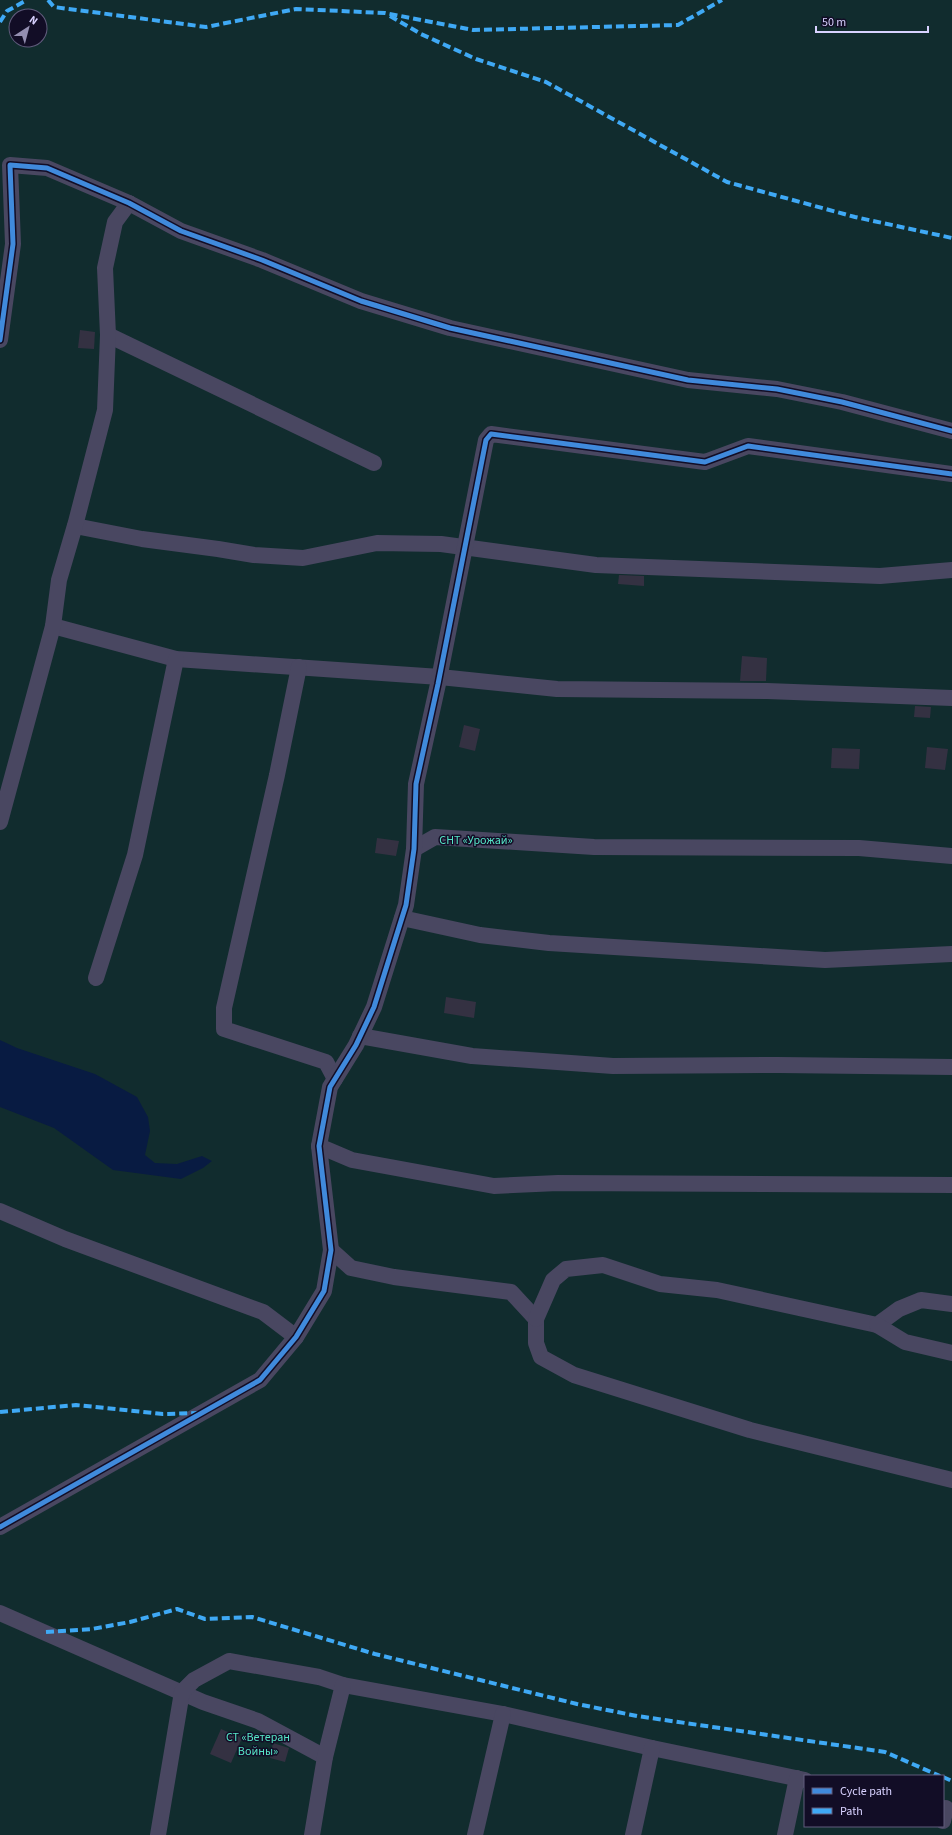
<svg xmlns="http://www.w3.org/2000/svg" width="952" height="1835" viewBox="0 0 952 1835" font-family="'Source Sans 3',sans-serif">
<rect width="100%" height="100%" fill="#161320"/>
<path fill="#112c2e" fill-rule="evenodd" d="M0,0H952V1835H0ZM16,16H40V40H16ZM805,1776H943V1826H805Z"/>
<path fill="#081b42" d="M0,1040L17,1048L95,1074L137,1097L148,1117L150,1131L145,1155L155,1163L177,1164L202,1156L212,1161L203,1168L181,1179L113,1170L54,1128L0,1107Z"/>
<g fill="#343142">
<path d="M80,330L95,332L94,349L78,348Z"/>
<path d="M619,575L644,576V586L618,584Z"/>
<path d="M742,656L767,658L766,681H740Z"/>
<path d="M915,706L931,707L930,718L914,717Z"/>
<path d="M464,725L480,729L475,751L459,747Z"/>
<path d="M927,747L948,749L945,770L925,768Z"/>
<path d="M832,748L860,749L859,769L831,768Z"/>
<path d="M377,838L399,841L396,856L375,853Z"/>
<path d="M446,997L476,1002L474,1018L444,1013Z"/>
<path d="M221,1729L242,1738L231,1763L210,1754Z"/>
<path d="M273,1743L289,1748L285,1762L270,1758Z"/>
</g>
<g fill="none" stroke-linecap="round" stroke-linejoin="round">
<g stroke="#494761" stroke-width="16">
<path d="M108,335L374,463"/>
<path d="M0,340L13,244L10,165L47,168L129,203L181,231L262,260L361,301L450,328L688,380L777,389L842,402L952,431"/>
<path d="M75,526L142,539L218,549L254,555L303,558L377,543L441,544L596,565L880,576L952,570"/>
<path d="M53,626L176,659L440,677L557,689L767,691L952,698"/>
<path d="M299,667L277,775L224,1008V1029L326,1062L335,1079"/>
<path d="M0,822L53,626L59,580L76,522L105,410L108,335L105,268L115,222L129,203"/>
<path d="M414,849L435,837L594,847L859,848L952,856"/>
<path d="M402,918L480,935L549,943L825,960L952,954"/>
<path d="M96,978L135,855L176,659"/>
<path d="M360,1036L472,1056L613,1066L779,1065L952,1067"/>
<path d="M319,1146L352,1160L494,1186L558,1183L952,1185"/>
<path d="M0,1211L65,1239L263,1312L296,1337"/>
<path d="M331,1250L351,1268L394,1277L511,1292L536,1319V1343L541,1357L574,1375L750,1430L952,1480"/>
<path d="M536,1319L553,1280L566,1269L603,1265L660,1284L717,1290L877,1325L899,1309L921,1300L952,1304"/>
<path d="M877,1325L905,1342L952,1353"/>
<path d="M0,1527L260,1380L296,1337L324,1291L331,1250L319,1146L330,1087L356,1045L374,1007L406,905L414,849L416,784L438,684L486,440L491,434L705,462L748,446L952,474"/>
<path d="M0,1613L203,1702L258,1721L325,1757"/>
<path d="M943,1821L946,1808"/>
<path d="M158,1835L182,1692L194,1680L229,1661L319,1677L343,1685L503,1714L652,1748L805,1780"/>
<path d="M312,1835L325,1757L343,1685"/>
<path d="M475,1835L503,1714"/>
<path d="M633,1835L652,1748"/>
<path d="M785,1835L797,1778"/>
</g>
<g stroke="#3fa9f5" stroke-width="4" stroke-dasharray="8 4" stroke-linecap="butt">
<path d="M48,0L54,7L206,27L296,9L385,13L473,30L678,25L722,0"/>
<path d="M390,16L421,34L476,59L546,82L727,182L855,217L952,238"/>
<path d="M0,22L7,11L27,0"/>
<path d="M0,1412L76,1405L163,1414L199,1413"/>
<path d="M46,1632L92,1629L130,1622L177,1609L205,1619L252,1617L375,1654L577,1704L637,1716L885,1752L940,1776"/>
<path d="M943,1777L952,1781"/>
</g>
<defs>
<g id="cycleway">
<path d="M0,340L13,244L10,165L47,168L129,203L181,231L262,260L361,301L450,328L688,380L777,389L842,402L952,431"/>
<path d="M0,1527L260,1380L296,1337L324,1291L331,1250L319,1146L330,1087L356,1045L374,1007L406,905L414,849L416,784L438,684L486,440L491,434L705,462L748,446L952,474"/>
</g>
</defs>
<use href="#cycleway" stroke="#120d26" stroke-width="8"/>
<use href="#cycleway" stroke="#408adc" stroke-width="5"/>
</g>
<g text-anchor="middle" stroke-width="3" stroke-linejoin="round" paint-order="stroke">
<g font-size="12" fill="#56e6c7" stroke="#120d26">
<text x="476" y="844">СНТ «Урожай»</text>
<text x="258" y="1741">СТ «Ветеран<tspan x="258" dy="14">Войны»</tspan></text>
</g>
</g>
<rect x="804" y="1775" width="140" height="52" fill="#120d26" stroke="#615c7d"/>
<rect x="812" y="1788" width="20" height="6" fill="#408adc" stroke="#615c7d"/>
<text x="840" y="1795" font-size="12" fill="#d8d2ff">Cycle path</text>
<rect x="812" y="1808" width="20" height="6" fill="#3fa9f5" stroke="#615c7d"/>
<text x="840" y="1815" font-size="12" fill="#d8d2ff">Path</text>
<g transform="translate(28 28) rotate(36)"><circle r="19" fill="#120d26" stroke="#615c7d"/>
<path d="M0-3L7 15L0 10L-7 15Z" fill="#948fb1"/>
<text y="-6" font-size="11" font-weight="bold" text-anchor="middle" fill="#d8d2ff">N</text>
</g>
<path d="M816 26v6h112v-6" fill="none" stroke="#d8d2ff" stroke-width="2"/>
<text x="822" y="26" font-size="12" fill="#d8d2ff" stroke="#120d26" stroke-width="3" paint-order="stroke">50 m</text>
</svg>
